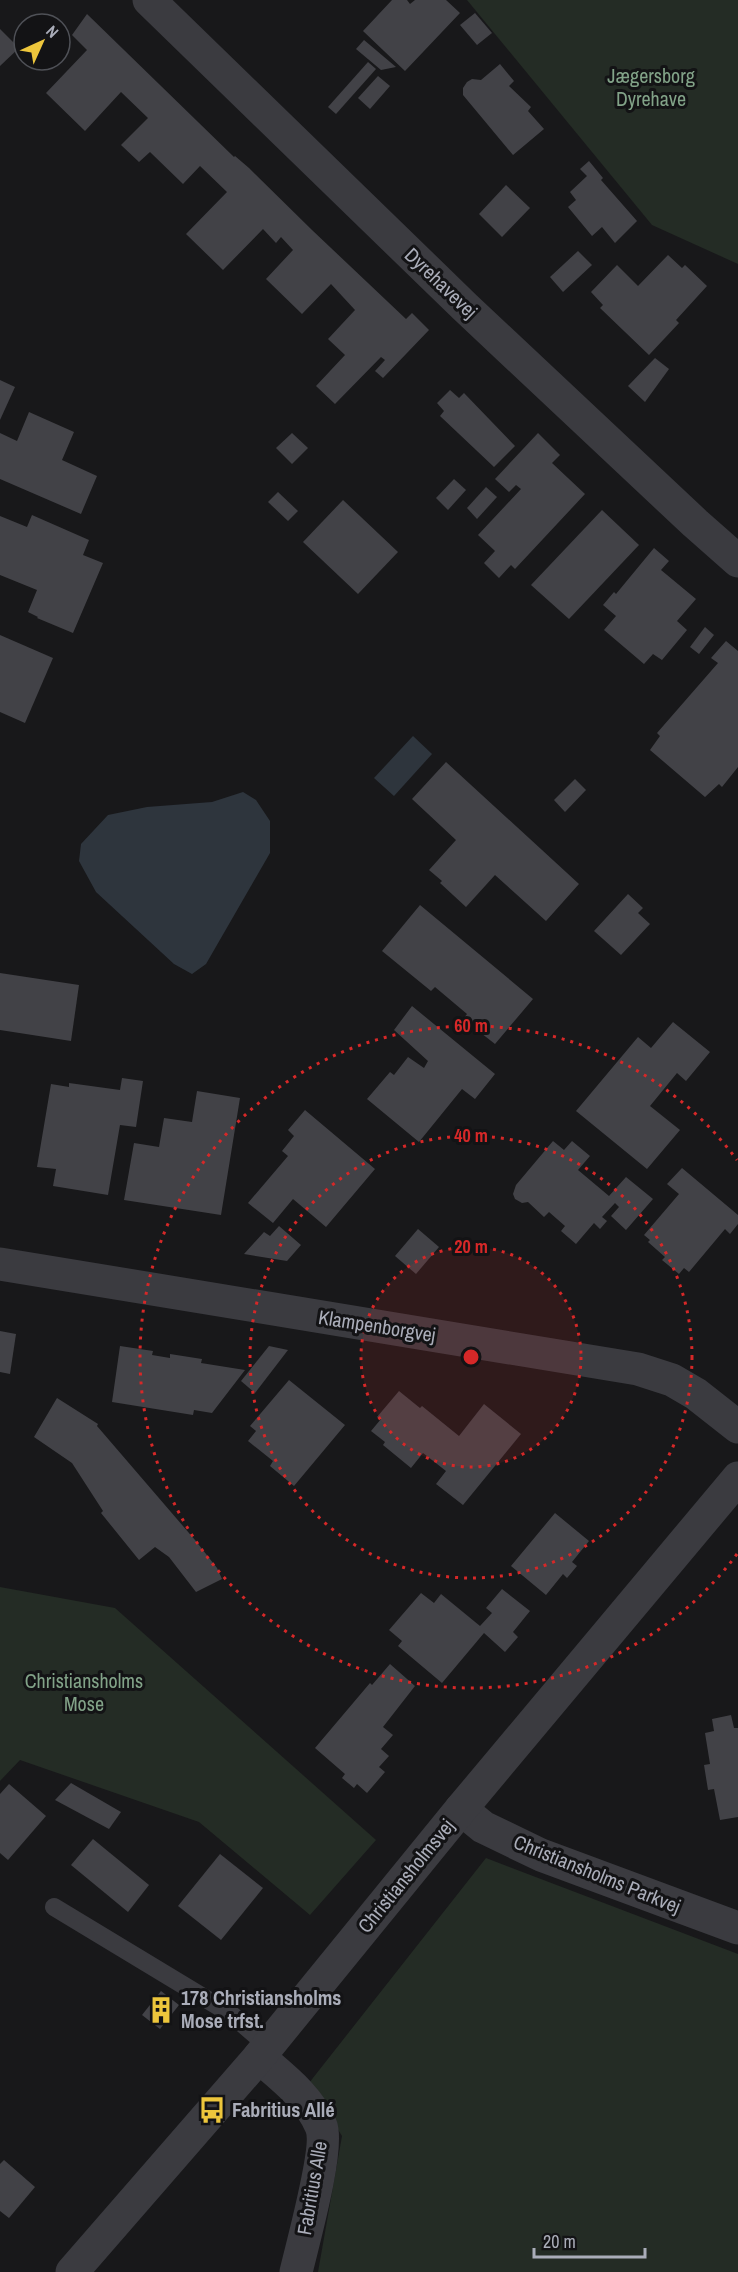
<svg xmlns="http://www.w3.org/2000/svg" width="738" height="2272" viewBox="0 0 738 2272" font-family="'Archivo Narrow',sans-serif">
<rect width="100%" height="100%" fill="#18181a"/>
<g fill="#242c25">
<path d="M467,0H738V264L652,225Z"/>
<path d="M0,1587L115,1608L376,1840L310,1915L199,1822L20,1760L0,1781Z"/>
<path d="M486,1858L738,1954V2272H318L342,2136L309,2083Z"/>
</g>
<g fill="#2e353d">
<path d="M413,736L432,754L394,796L374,778Z"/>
<path d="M243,792L256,800L270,821V853L206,964L192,974L174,964L96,892L79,861L81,844L108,815L147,807L212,802Z"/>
</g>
<g fill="#424247">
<path d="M392,0H407L410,4L415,0H446L460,13L405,71L363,31Z"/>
<path d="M475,13L492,33L477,45L460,25Z"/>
<path d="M87,14L234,157L235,156L249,168L312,230L406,319L412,313L429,330L383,378L375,371L385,360L381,357L335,404L316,386L345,355L328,339L355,310L331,284L302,314L266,279L293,250L281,237L276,243L263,229L223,270L186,234L227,192L200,166L183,184L150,152L139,162L121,145L148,118L121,92L85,131L46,93L87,50L72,35Z"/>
<path d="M0,29L19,48L0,66Z"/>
<path d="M364,40L396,67L381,70L356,49Z"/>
<path d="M368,62L376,69L336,114L328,107Z"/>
<path d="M500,64L514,81L509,86L531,107L528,111L544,129L513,155L463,95V88L467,82L472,79L481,80Z"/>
<path d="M378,76L390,86L370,109L358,98Z"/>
<path d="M589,161L603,178L601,180L637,221L615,243L602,227L592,236L568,207L576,200L570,192L587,176L580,169Z"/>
<path d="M506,185L530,208L502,237L479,214Z"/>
<path d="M578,251L592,265L563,292L550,277Z"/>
<path d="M668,255L682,268L685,265L707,286L676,320L679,323L649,355L600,308L603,305L591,292L617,265L638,286Z"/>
<path d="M655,358L669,369L645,402L628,386Z"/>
<path d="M0,380L15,387L0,420Z"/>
<path d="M450,390L459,398L464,393L515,446L494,467L440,416L444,411L437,403Z"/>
<path d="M29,412L74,432L62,460L97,476L81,514L0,479V433L17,441Z"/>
<path d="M292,433L308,448L292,464L276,448Z"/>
<path d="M538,433L560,455L552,463L585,494L515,569L511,565L499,578L484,563L495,551L478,535L521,489L516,485L509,492L495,479Z"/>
<path d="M454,479L466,490L448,510L436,498Z"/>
<path d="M486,487L497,497L477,519L467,508Z"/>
<path d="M278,492L298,511L288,521L268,502Z"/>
<path d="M343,500L398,552L358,594L303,542Z"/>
<path d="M602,510L639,545L569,619L531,585Z"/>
<path d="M32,515L89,540L83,555L103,563L73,633L37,618L38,617L28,612L37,590L0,575V516L27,527Z"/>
<path d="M654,548L669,561L661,570L696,599L677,621L687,630L662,660L653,654L644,664L604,630L616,616L603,605L614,592L616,594Z"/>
<path d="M705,627L714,635L699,654L690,647Z"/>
<path d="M0,635L53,658L25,723L0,712Z"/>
<path d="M726,641L738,651V767L722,787L719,784L705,797L650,750L660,736L657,733L718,663L711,658Z"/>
<path d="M446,762L579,884L546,921L495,875L466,907L440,883L442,881L429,870L456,840L412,799Z"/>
<path d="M575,779L586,790L565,812L554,800Z"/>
<path d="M628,894L643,908L638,913L650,924L621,955L594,931Z"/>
<path d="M420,905L533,999L495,1044L463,1019L467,1014L435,987L431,991L382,951Z"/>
<path d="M0,973L79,985L71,1041L0,1030Z"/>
<path d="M412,1006L495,1074L475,1099L462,1089L419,1142L367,1099L390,1072L394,1075L408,1057L424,1068L428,1061L394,1030Z"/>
<path d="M673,1022L710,1052L686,1081L677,1073L650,1106L680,1130L647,1169L576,1111L638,1037L651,1048Z"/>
<path d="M122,1078L143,1081L136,1127L120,1125L108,1195L53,1186L56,1169L37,1167L51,1084L69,1087V1083L120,1090Z"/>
<path d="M197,1091L240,1098L221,1215L124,1200L134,1143L159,1147L164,1118L192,1122Z"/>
<path d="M305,1110L375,1169L326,1227L293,1199L273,1223L248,1203L288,1156L282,1151L294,1136L288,1130Z"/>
<path d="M553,1141L564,1150L572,1141L590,1156L578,1170L609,1196L626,1177L653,1199L626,1230L611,1216L619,1207L615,1203L602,1217L607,1221L600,1229L594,1223L576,1244L561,1231L565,1226L549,1212L544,1217L528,1202L522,1203L515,1199L513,1194L516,1185Z"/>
<path d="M682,1168L738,1215V1224L730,1234L725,1229L689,1272L684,1268L679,1274L662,1260L665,1257L648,1242L650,1240L644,1235L679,1194L667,1184Z"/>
<path d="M279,1226L301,1245L287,1261L244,1254L264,1232L270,1236Z"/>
<path d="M418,1229L439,1247L416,1274L395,1256Z"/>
<path d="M0,1331L16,1334L10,1374L0,1372Z"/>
<path d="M120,1346L153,1351L152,1355L170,1358V1354L202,1359L201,1363L245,1370L212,1413L194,1410L193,1415L112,1402Z"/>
<path d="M269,1346L288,1350L255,1393L241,1381Z"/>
<path d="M289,1380L345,1425L294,1486L270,1466L273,1461L248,1441L256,1431L250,1426Z"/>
<path d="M399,1391L420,1408L422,1406L459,1436L484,1404L521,1434L463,1505L436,1484L446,1471L423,1453L411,1468L383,1445L385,1442L371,1431L381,1419L377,1417Z"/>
<path d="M57,1398L98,1424L97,1426L195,1540L217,1568L222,1579L196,1592L169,1557L155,1547L139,1560L101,1513L103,1511L72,1463L34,1437Z"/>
<path d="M555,1513L589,1541L572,1562L577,1566L567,1578L563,1574L546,1595L511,1566Z"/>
<path d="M502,1589L530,1611L513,1632L518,1637L505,1652L484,1633L442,1683L398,1646L402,1641L389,1630L421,1593L434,1603L441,1594L480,1626L492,1613L486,1608Z"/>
<path d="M390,1664L415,1686L383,1727L393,1735L381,1749L389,1756L379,1767L385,1772L367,1793L357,1784L354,1788L342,1778L345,1774L315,1748L370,1683L372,1685Z"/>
<path d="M731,1715L734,1728H738V1817L720,1820L714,1789L708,1790L704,1765L710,1764L705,1733L714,1731L712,1719Z"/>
<path d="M71,1783L121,1812L109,1829L55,1800Z"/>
<path d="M9,1784L46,1816L8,1860L0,1853V1794Z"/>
<path d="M93,1839L149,1885L128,1912L71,1865Z"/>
<path d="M220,1854L263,1888L221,1940L178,1906Z"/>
<path d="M161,1991L179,2005L160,2029L142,2015Z"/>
<path d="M4,2160L35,2187L9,2218L0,2211V2164Z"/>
</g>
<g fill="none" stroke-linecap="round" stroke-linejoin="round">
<path stroke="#3b3b40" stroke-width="18" d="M54,1907L231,2014L268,2046"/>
<g stroke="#3b3b40" stroke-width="33">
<path d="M149,0L465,307L695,523L738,561"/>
<path d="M461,1809L483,1827L541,1855L738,1928"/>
<path d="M259,2057C282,2077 309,2097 321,2126C330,2146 302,2246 296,2272"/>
</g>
<g stroke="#3b3b40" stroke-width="33">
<path d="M0,1264L638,1369L672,1380L696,1394L738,1427"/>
<path d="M72,2272L259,2057L461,1809L738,1478"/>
</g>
</g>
<circle cx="471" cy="1357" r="110" fill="#d62828" fill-opacity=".12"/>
<g fill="none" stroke="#d62828" stroke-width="3" stroke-dasharray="3 6">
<circle cx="471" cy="1357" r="110"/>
<circle cx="471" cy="1357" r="221"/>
<path d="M737 1554A331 331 0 1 1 737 1160"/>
</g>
<defs>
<symbol id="building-bare" viewBox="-9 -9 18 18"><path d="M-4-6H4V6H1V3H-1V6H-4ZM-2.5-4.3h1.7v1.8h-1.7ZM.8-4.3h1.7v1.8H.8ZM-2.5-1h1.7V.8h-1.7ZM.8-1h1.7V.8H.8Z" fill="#edc63c" stroke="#131315" stroke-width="2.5" paint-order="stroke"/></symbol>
<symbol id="bus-bare" viewBox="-9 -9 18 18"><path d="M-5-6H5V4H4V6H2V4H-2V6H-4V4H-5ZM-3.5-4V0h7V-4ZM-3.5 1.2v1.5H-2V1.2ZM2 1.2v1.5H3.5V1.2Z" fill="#edc63c" stroke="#131315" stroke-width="2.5" paint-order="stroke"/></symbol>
</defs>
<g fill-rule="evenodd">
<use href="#building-bare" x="142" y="1991" width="38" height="38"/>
<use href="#bus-bare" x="193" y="2091" width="38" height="38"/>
</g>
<g text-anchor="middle" stroke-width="6" stroke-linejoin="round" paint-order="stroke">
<g font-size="20" fill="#82a388" stroke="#131315">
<text x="651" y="83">Jægersborg<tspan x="651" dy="23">Dyrehave</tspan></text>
<text x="84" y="1688">Christiansholms<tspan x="84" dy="23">Mose</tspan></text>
</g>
<g font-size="20" fill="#aaadb9" stroke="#131315">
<text transform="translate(441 283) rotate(44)" y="7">Dyrehavevej</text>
<text transform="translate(377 1326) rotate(9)" y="7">Klampenborgvej</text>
<text transform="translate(597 1874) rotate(22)" y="7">Christiansholms Parkvej</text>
<text transform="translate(406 1876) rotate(-51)" y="7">Christiansholmsvej</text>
<text transform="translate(312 2188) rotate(-80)" y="7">Fabritius Alle</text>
</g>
<g font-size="20" font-weight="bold" fill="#aaadb9" stroke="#131315" text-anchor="start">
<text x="181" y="2005">178 Christiansholms<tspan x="181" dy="23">Mose trfst.</tspan></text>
<text x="232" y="2117">Fabritius Allé</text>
</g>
</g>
<circle cx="471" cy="1357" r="9" fill="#d62828" stroke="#131315" stroke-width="3"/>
<g font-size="18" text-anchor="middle" font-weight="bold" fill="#d62828" stroke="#131315" stroke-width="6" stroke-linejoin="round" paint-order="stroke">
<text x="471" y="1032">60 m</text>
<text x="471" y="1142">40 m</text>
<text x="471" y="1253">20 m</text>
</g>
<g transform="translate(42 42) rotate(45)"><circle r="28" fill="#131315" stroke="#4f5157" stroke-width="1.5"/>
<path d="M0-4.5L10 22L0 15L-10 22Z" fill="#edc63c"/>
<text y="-9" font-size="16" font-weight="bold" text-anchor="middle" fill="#aaadb9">N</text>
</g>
<path d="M534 2248v9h111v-9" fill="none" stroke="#aaadb9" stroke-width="3"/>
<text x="543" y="2248" font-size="18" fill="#aaadb9" stroke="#131315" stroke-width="4.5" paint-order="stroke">20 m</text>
</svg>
